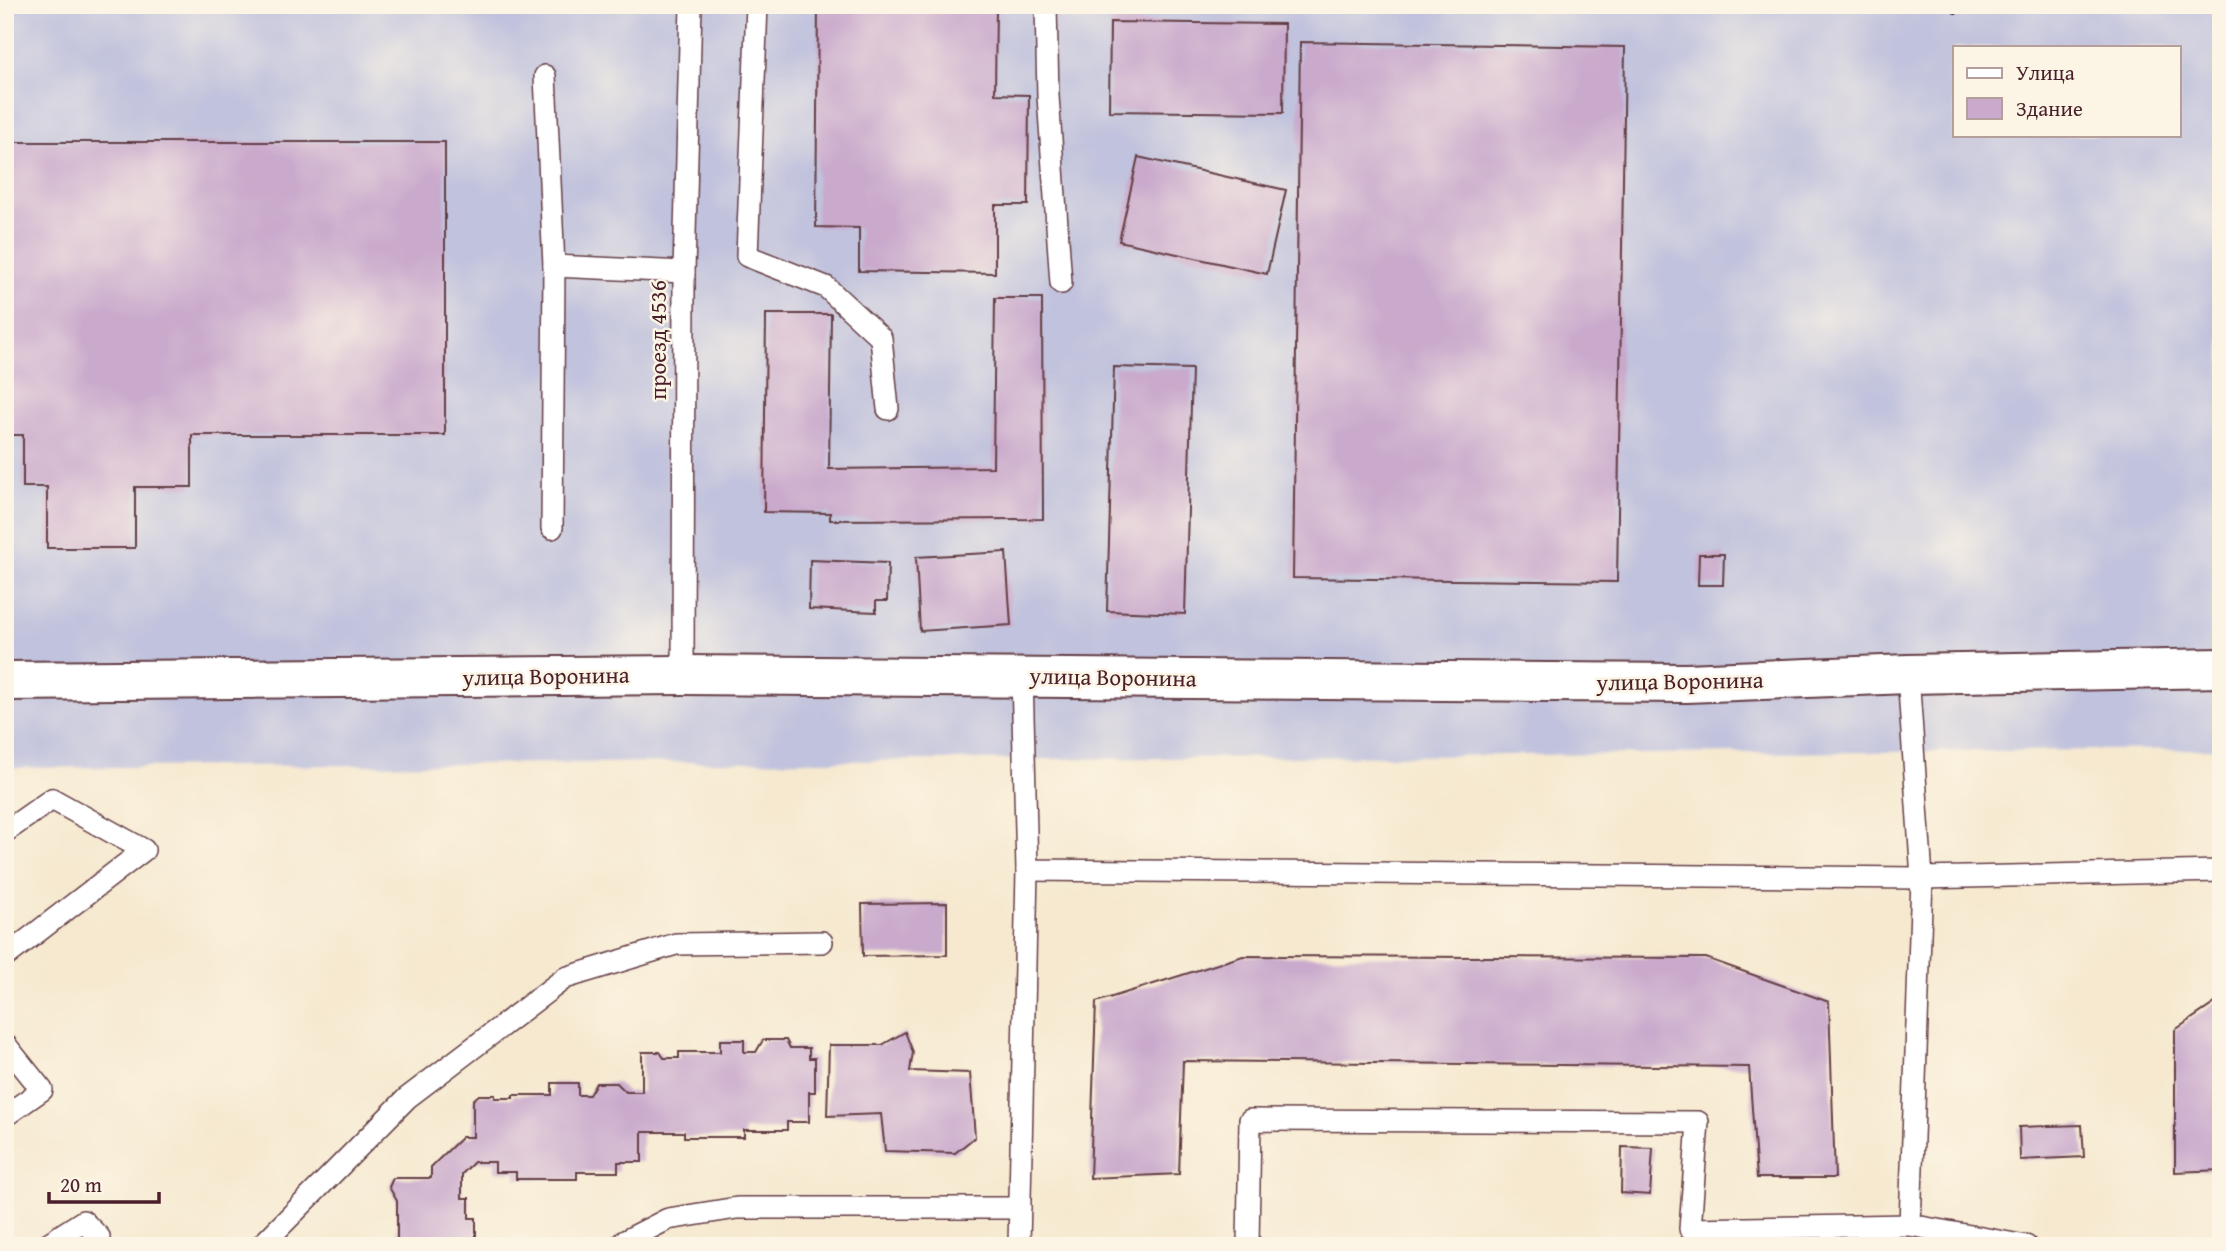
<svg xmlns="http://www.w3.org/2000/svg" width="2226" height="1251" viewBox="0 0 2226 1251" font-family="'Gentium Book Plus',serif">
<rect width="100%" height="100%" fill="#fcf5e5"/>
<filter id="ink" filterUnits="userSpaceOnUse"><feTurbulence type="fractalNoise" baseFrequency=".0143" numOctaves="2"/><feDisplacementMap in="SourceGraphic" scale="14" xChannelSelector="R" yChannelSelector="G"/><feConvolveMatrix kernelMatrix="1 2 1 2 8 2 1 2 1" color-interpolation-filters="sRGB"/></filter>
<filter id="wash" filterUnits="userSpaceOnUse"><feTurbulence type="fractalNoise" baseFrequency=".00686" numOctaves="4" result="noise"/><feDisplacementMap in="SourceGraphic" scale="28" xChannelSelector="R" yChannelSelector="G"/><feGaussianBlur stdDeviation="1.57" result="paint"/><feColorMatrix in="noise" values="0 0 0 0 0 0 0 0 0 0 0 0 0 0 0 0 0 1.4 0 .05"/><feComposite in="paint" operator="in"/></filter>
<g filter="url(#wash)">
<rect width="100%" height="100%" fill="#f6e9d0"/>
<path fill="#c1c2dd" fill-rule="evenodd" d="M5,5H2221V749L5,768ZM1955,47H2179V135H1955Z"/>
<g id="blocks">
<g fill="#c9a9cc">
<path d="M818,5H996L995,94L1029,95L1028,205H995V273L859,271V228L816,227Z"/>
<path d="M1110,22L1284,24L1283,113L1109,111Z"/>
<path d="M1300,42L1625,47L1617,582L1293,578Z"/>
<path d="M5,142H445V435H192V487H135V548H47V487H23V435H5Z"/>
<path d="M1138,157L1286,190L1267,274L1119,241Z"/>
<path d="M995,298H1042L1043,519L830,520V513L764,512L766,314H831L829,469L993,467Z"/>
<path d="M1114,367L1192,369L1185,614L1107,611Z"/>
<path d="M1006,552L1011,625L920,631L916,557Z"/>
<path d="M1699,554H1724L1723,585H1698Z"/>
<path d="M810,560L888,563L887,601H876V612L809,609Z"/>
<path d="M947,903V955L863,956L862,904Z"/>
<path d="M1243,956L1706,958L1829,1002L1835,1178H1757L1749,1067L1183,1061L1179,1174L1090,1178L1096,1002Z"/>
<path d="M2221,999V1170L2175,1172V1030Z"/>
<path d="M905,1032L913,1052L910,1071L970,1073L975,1137L955,1153L885,1151L881,1114L827,1116L829,1045H882Z"/>
<path d="M720,1040H744V1052H756L763,1040H786L790,1048H809V1058H815V1092H809V1122H787V1130H744V1137H684V1132H642V1162H618V1172H577V1179H516V1172H495V1162H474L462,1174V1198H469V1218H476V1246H397V1201L389,1187L393,1178H431V1167L462,1137H473V1100L479,1095H495V1098H513V1095H552V1083H578V1095H589L596,1083H617L626,1092H642V1052H660L664,1058H679V1052H720Z"/>
<path d="M2082,1125L2084,1157L2020,1160L2019,1127Z"/>
<path d="M1622,1147L1653,1148L1650,1195L1621,1193Z"/>
</g>
</g>
</g>
<g filter="url(#ink)">
<use href="#blocks" fill-opacity="0" stroke="#643d44" stroke-width="2"/>
<g fill="none" stroke-linecap="round" stroke-linejoin="round">
<defs>
<g id="lane">
<path d="M757,5L747,256L826,287L881,338L888,409"/>
<path d="M1046,5L1048,96L1061,283"/>
<path d="M545,76L554,266L684,272"/>
<path d="M552,528L554,266"/>
<path d="M1908,674L1922,878L1910,1225L2026,1246"/>
<path d="M683,675L684,272L691,5"/>
<path d="M1022,676L1027,870L1922,878L2221,871"/>
<path d="M5,832L52,799L144,850L5,957"/>
<path d="M5,1044L42,1090L5,1116"/>
<path d="M44,1246L83,1221L99,1237L96,1246"/>
<path d="M261,1246L407,1098L565,978L676,944L822,942"/>
<path d="M621,1246L623,1242L668,1219L737,1208H1020"/>
<path d="M1019,1246L1027,870"/>
<path d="M1248,1246L1250,1120L1698,1122L1690,1229L1910,1225"/>
</g>
<path id="street" d="M5,681L683,675L1686,683L1908,674L2221,668"/>
</defs>
<use href="#lane" stroke="#643d44" stroke-width="24"/>
<use href="#street" stroke="#643d44" stroke-width="42"/>
<use href="#lane" stroke="#fff" stroke-width="21"/>
<use href="#street" stroke="#fff" stroke-width="38"/>
<defs>
<path id="rail" d="M1956,5V10"/>
</defs>
<use href="#rail" stroke="#4a1f2b" stroke-width="8"/>
<use href="#rail" stroke="#fcf5e5" stroke-width="5" stroke-dasharray="16" stroke-linecap="butt"/>
</g>
</g>
<g text-anchor="middle" stroke-width="5" stroke-linejoin="round" paint-order="stroke">
<g font-size="23" fill="#4a1f2b" stroke="#fcf5e5">
<text transform="translate(658 340) rotate(-90)" y="8">проезд 4536</text>
<text transform="translate(546 676) rotate(-1)" y="8">улица Воронина</text>
<text transform="translate(1113 677) rotate(1)" y="8">улица Воронина</text>
<text transform="translate(1680 681) rotate(-1)" y="8">улица Воронина</text>
</g>
</g>
<rect width="2226" height="1251" fill="none" stroke="#fcf5e5" stroke-width="28"/>
<rect x="1953" y="46" width="228" height="91" fill="#fcf5e5" stroke="#b59f9b" stroke-width="2"/>
<rect x="1967" y="68" width="35" height="10" fill="#ffffff" stroke="#b59f9b" stroke-width="2"/>
<text x="2016" y="80" font-size="21" fill="#4a1f2b">Улица</text>
<rect x="1967" y="98" width="35" height="21" fill="#c9a9cc" stroke="#b59f9b" stroke-width="2"/>
<text x="2016" y="116" font-size="21" fill="#4a1f2b">Здание</text>
<path d="M49 1192v10h110v-10" fill="none" stroke="#4a1f2b" stroke-width="3.5"/>
<text x="60" y="1192" font-size="21" fill="#4a1f2b" stroke="#fcf5e5" stroke-width="5" paint-order="stroke">20 m</text>
</svg>
